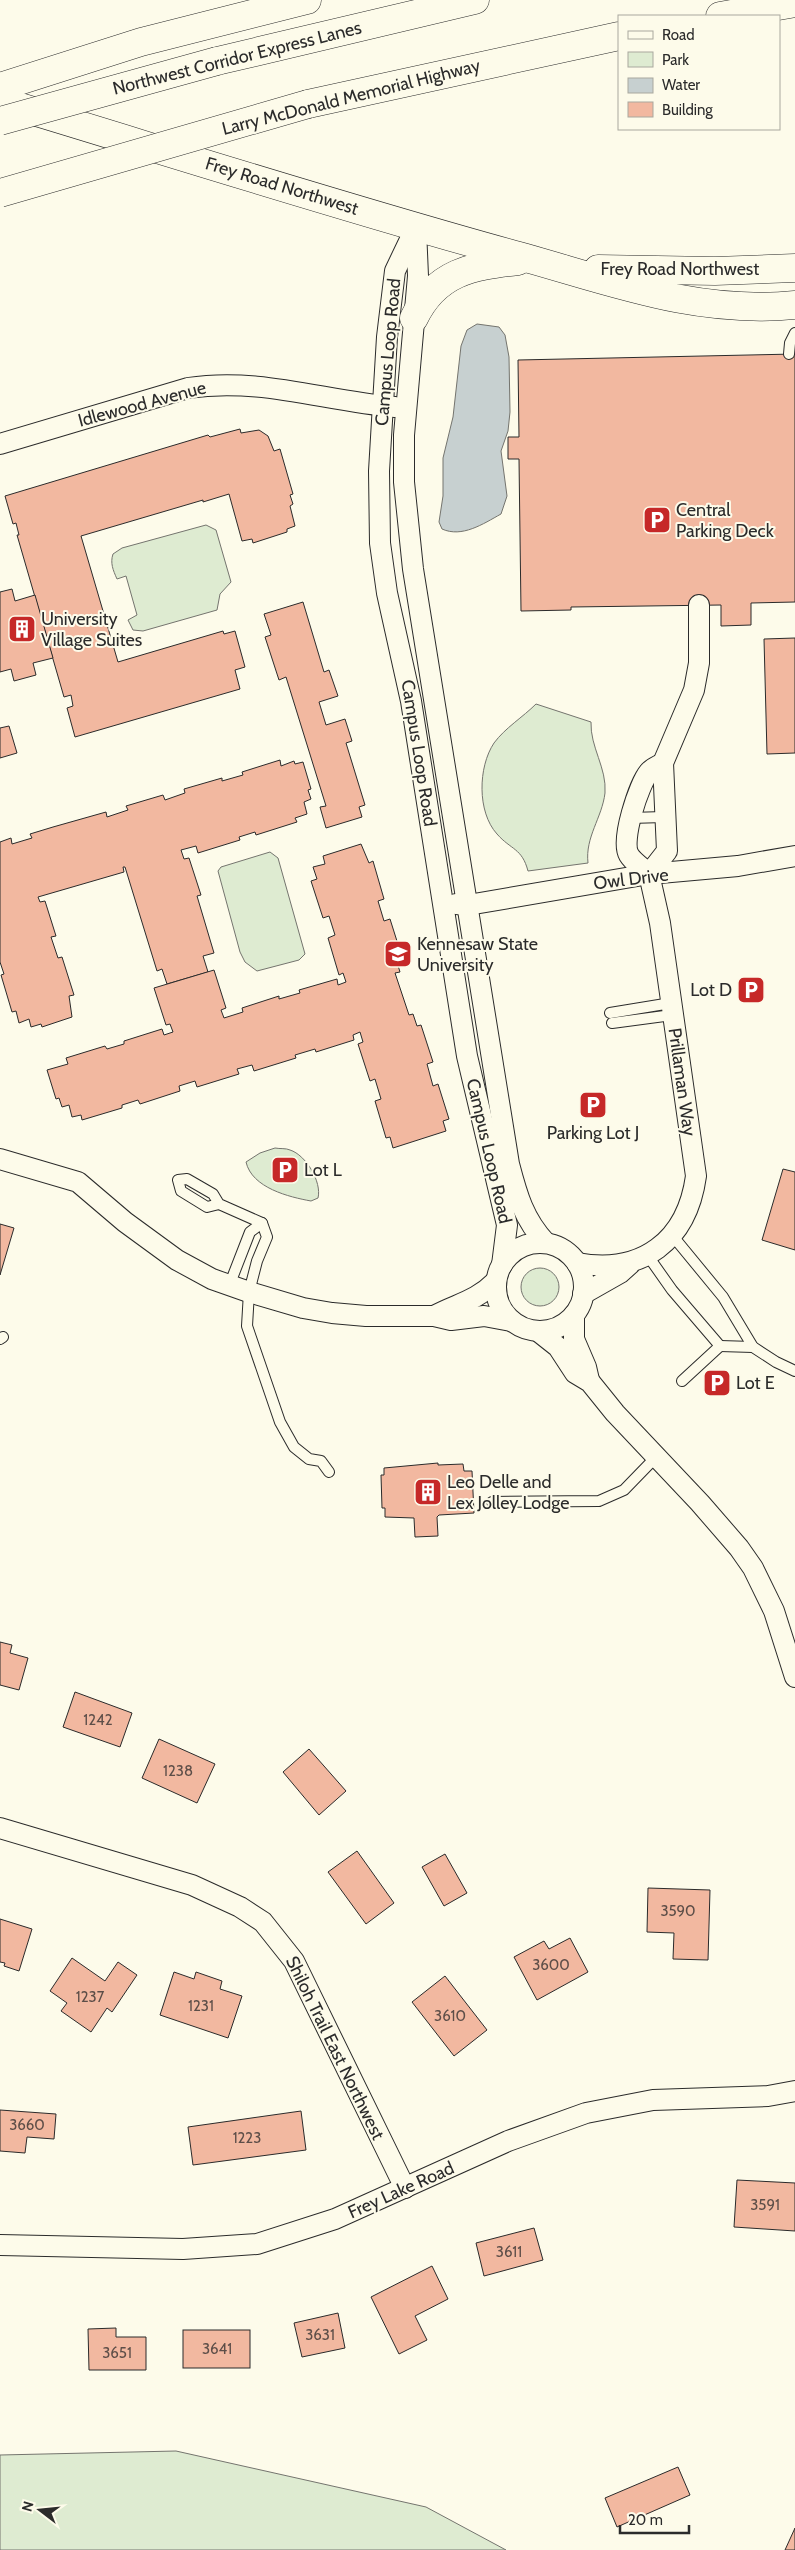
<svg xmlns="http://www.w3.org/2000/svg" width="795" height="2550" viewBox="0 0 795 2550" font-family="Cabin,sans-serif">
<rect width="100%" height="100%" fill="#fdfbea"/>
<g fill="#deebd1" stroke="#74746e">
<path d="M206,525L216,530L231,582L220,594L217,610L143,631L133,630L128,620L137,615L126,576L117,579C113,570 110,563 113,554L122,548Z"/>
<path d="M536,704L591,722C590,747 607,768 605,793C602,818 585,837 588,863L528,871C522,848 511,850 497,834C477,812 478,767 494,743C505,728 523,717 536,704Z"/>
<path d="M270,852L278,858L305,954L299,960L257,971L245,962L240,952L218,871L221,867Z"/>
<path d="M275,1148C280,1149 286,1148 290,1150C306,1155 322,1182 318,1198L311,1201C289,1197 252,1188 246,1162L260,1153Z"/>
<circle cx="540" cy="1287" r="19"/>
<path d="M176,2451L426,2507L506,2550H0V2455Z"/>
</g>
<path fill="#c7d0d0" stroke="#74746e" d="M477,324L499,327L505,335L509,357L510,412L508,431L501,451L507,496L501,514C483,524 462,538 442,529L439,522L443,496V458L453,417L461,346L467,330Z"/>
<g fill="#f2b8a0" stroke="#2b2b2b">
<path d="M795,354V602L751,603V625L721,626V605L571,607V610L521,611L519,459H508V437H519L518,360Z"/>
<path d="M240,429L241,433L259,430L268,436L274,451L280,449L293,494L290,495L293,504L290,506L295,526L287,529V532L253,543L252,539L242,541L229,494L203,502V500L81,536L118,662L223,631L224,634L235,631L245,667L235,670L240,689L75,737L67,708L73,706L71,695L64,697L17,535H19L16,523L13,524L5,496L208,435L210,437Z"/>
<path d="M12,589L15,601L35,595L53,658L33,663L36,675L14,681L11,669L0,672V592Z"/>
<path d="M303,602L324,672L329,670L338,696L319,702L326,725L345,719L352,741L346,743L365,805L359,807L362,817L326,828L320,807L326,806L286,677L279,680L265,637L271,635L264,614Z"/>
<path d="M795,638V753L767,754L764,639Z"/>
<path d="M9,726L17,753L0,758V728Z"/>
<path d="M280,760L281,766L294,761L295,764L303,762L311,789L308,790L311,799L304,802L307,814L295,818L297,822L256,835L255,832L239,837L240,840L198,853L196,846L181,850L184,859L189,858L201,895L197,896L214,953L203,956L208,972L167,984L162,969L157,971L125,867H123L124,872L38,897L40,902L45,901L56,936L51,937L58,958L62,957L74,995L69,996L72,1017L42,1027L41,1024L31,1027L29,1019L19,1023L16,1011L12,1012L1,975L4,974L0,962V842L11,838L12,844L32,838L30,834L53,827L106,812L107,817L128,810L126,806L163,795L165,800L185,793L184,789L222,778V781L243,775L242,772Z"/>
<path d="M361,844L369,863L373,861L384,899L378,901L384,921L390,919L402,957L396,959L400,972L395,973L409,1015L413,1014L417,1026L421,1025L433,1062L427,1064L433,1086L438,1084L449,1119L443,1121L446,1131L393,1148L390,1137L386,1138L375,1101L381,1099L375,1079L370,1081L358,1044L363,1042L360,1032L353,1035L354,1040L316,1052L315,1049L295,1055L296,1058L254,1071L252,1065L237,1069L239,1074L197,1087L195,1081L179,1086L180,1091L140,1104L138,1100L122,1105V1108L82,1120L81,1115L72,1117L69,1105L62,1107L59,1098L56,1099L47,1070L68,1064L66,1058L105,1046L107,1049L124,1044V1041L162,1029L164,1035L173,1032L170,1024L166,1025L154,988L214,970L226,1008L221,1010L224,1018L243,1012L242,1008L279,996V999L300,993L299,990L337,979L338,985L346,982L343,973L339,975L328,938L335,935L329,916L323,918L311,881L317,879L313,867L325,864L323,856Z"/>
<path d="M783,1169L795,1172V1250L762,1240Z"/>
<path d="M0,1224L14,1228L0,1275Z"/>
<path d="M438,1463V1465L463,1464L464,1471H472L474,1513L439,1515L437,1517L438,1536L415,1537L414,1518L385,1517V1508H382L381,1475H384V1468Z"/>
<path d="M0,1642L12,1645L10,1653L28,1658L19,1690L0,1685Z"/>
<path d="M75,1692L132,1713L120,1747L63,1727Z"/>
<path d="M159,1739L215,1764L197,1803L142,1778Z"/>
<path d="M309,1749L346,1791L319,1815L283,1772Z"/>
<path d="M357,1851L394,1903L366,1924L328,1872Z"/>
<path d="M445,1854L467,1893L444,1906L422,1867Z"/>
<path d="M648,1888L710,1890L708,1960L673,1959L674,1933L647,1932Z"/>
<path d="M0,1919L32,1929L19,1971L4,1966L5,1963L0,1962Z"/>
<path d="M570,1938L588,1972L537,2000L514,1957L544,1941L549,1949Z"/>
<path d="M72,1958L105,1981L118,1962L137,1975L112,2012L107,2008L91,2032L61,2011L67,2003L50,1991Z"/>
<path d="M174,1972L194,1979L196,1972L222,1981L220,1989L242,1996L228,2038L160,2015Z"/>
<path d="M445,1976L487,2030L454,2056L412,2002Z"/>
<path d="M0,2110L56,2114L54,2139L27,2137L25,2153L0,2151Z"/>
<path d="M301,2111L306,2150L193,2165L188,2127Z"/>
<path d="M737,2180L795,2183V2231L734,2227Z"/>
<path d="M534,2228L543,2260L484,2276L476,2243Z"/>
<path d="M432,2266L448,2299L415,2316L427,2340L399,2354L371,2297Z"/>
<path d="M338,2313L345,2348L302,2357L294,2323Z"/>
<path d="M116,2328V2337H146V2370H89L88,2329Z"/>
<rect x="183" y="2330" width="67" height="38"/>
<path d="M678,2467L690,2495L617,2527L605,2498Z"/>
<path d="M795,2528V2550H785Z"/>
</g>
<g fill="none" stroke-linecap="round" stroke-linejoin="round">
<defs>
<g id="lane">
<path d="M789,354L790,343L795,333"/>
<path d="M630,818L664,817"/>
<path d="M610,1013L671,1003"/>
<path d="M612,1023L672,1015"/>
<path d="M219,1204L207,1207L181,1191L178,1180L187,1179L213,1194L219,1204L262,1223L267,1237L257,1261L249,1292L247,1326L280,1422L294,1447L309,1459L321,1461L329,1472"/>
<path d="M672,1235L723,1297L753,1347L776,1362L795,1371"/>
<path d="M648,1256L672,1290L720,1346L682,1381"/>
<path d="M229,1286L250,1232L262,1223"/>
<path d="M0,1339L3,1337"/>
<path d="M720,1346L753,1347"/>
<path d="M492,1502L599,1501L624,1490L656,1457"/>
</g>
<g id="street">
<path d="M416,227L395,271L387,337L379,471L380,543L387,593L411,701L467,1056L507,1225L502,1265"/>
<path d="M416,229L418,276L404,435V482L413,569L509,1164C517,1195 524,1220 546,1243"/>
<path d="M0,444L188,388C260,377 324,401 395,407"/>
<path d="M649,874L667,851L663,763L694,690L699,663V605"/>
<path d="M649,874C643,868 633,862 629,855C620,841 639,784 649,772C652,768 658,766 663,763"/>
<path d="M456,904L468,905L649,874L738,866L795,856"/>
<path d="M0,1159L78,1182L125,1222L177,1260L212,1279L249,1292L303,1308L332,1313L366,1316H434L451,1320L484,1316L511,1321"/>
<circle cx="540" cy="1287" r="44"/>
<path d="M577,1263C642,1275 687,1241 696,1176L660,923L649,874"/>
<path d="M583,1294L620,1273L630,1264"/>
<path d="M574,1315V1339L586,1367L589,1380"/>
<path d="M434,1316C458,1303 475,1302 496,1281"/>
<path d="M539,1332L558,1347L575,1373L590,1382L615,1413L700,1503L739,1548L753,1568L774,1611L795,1677"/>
<path d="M0,1828L192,1885L240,1907L263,1922L294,1961L405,2188"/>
<path d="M0,2245L183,2249L257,2244L335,2219L508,2141L586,2113L653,2100L768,2096L795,2091"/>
</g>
<g id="secondary">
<path d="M0,101C169,152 338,206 508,253C605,279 692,315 795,305"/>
<path d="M598,269L715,271L795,268"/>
<path d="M414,318C436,272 472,266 518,261"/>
</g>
<g id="highway">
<path d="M720,16L795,3"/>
<path d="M217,61L475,0"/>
<path d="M0,87L141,42L307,0"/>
<path d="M308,104L619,36"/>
</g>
</defs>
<use href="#lane" stroke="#2b2b2b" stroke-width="12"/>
<use href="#street" stroke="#2b2b2b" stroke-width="22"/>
<use href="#secondary" stroke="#2b2b2b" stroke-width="29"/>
<use href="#highway" stroke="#2b2b2b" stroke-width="29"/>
<use href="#lane" stroke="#fdfbea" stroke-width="10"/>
<use href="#street" stroke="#fdfbea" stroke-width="20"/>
<use href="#secondary" stroke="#fdfbea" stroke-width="28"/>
<use href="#highway" stroke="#fdfbea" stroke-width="28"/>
<defs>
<g id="highway-bridge">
<path d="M0,121L217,61"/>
<path d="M0,193L308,104"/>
</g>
</defs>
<use href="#highway-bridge" stroke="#2b2b2b" stroke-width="29" stroke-linecap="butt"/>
<use href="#highway-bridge" stroke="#fdfbea" stroke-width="28"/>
</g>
<defs>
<symbol id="parking-square" viewBox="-11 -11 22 22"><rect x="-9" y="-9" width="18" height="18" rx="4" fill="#c62828" stroke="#fdfbea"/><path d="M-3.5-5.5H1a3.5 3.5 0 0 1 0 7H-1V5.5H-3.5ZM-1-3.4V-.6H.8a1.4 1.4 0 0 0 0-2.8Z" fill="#fff"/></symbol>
<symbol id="building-square" viewBox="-11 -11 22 22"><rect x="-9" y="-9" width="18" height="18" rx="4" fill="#c62828" stroke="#fdfbea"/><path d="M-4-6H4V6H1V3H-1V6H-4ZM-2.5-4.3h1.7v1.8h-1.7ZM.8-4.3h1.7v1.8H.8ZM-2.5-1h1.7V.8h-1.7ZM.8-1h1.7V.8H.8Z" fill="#fff"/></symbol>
<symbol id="university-square" viewBox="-11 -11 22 22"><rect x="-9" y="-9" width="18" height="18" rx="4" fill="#c62828" stroke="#fdfbea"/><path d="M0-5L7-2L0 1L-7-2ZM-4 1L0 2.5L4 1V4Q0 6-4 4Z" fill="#fff"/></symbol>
</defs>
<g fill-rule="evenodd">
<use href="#parking-square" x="641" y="504" width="32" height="32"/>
<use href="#building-square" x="6" y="613" width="32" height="32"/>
<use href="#university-square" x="382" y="938" width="32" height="32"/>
<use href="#parking-square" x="735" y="974" width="32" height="32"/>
<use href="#parking-square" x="577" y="1089" width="32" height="32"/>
<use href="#parking-square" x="269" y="1154" width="32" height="32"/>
<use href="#parking-square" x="701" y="1367" width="32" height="32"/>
<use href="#building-square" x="412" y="1476" width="32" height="32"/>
</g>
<g text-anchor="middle" stroke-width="4" stroke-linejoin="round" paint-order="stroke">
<g font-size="15" fill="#5d4e48">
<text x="98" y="1725">1242</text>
<text x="178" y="1776">1238</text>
<text x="678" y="1916">3590</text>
<text x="551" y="1970">3600</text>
<text x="90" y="2002">1237</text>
<text x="201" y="2011">1231</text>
<text x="450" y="2021">3610</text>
<text x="27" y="2130">3660</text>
<text x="247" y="2143">1223</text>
<text x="765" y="2210">3591</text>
<text x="509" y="2257">3611</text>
<text x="320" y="2340">3631</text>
<text x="217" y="2354">3641</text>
<text x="117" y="2358">3651</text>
</g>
<g font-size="18" fill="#2b2b2b" stroke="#fdfbea">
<text transform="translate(237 58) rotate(-14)" y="6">Northwest Corridor Express Lanes</text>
<text transform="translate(351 97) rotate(-14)" y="6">Larry McDonald Memorial Highway</text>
<text transform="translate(282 186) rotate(17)" y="6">Frey Road Northwest</text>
<text x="680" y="275">Frey Road Northwest</text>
<text transform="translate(388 352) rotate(-85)" y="6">Campus Loop Road</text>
<text transform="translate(142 404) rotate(-15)" y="6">Idlewood Avenue</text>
<text transform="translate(419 753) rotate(81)" y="6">Campus Loop Road</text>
<text transform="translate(631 879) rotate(-7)" y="6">Owl Drive</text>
<text transform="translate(682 1082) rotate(82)" y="6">Prillaman Way</text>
<text transform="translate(489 1151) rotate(77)" y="6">Campus Loop Road</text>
<text transform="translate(335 2048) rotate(64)" y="6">Shiloh Trail East Northwest</text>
<text transform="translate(401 2190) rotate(-24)" y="6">Frey Lake Road</text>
</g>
<g font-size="18" fill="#2b2b2b" stroke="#fdfbea" text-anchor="start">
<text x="676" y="516">Central<tspan x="676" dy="21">Parking Deck</tspan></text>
<text x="41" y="625">University<tspan x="41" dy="21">Village Suites</tspan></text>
<text x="417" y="950">Kennesaw State<tspan x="417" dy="21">University</tspan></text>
<text x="732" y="996" text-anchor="end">Lot D</text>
<text x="593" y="1139" text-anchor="middle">Parking Lot J</text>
<text x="304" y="1176">Lot L</text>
<text x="736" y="1389">Lot E</text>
<text x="447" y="1488">Leo Delle and<tspan x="447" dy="21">Lex Jolley Lodge</tspan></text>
</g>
</g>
<rect x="618" y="15" width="162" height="115" fill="#fdfbea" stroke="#a9a89e"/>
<rect x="628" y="31" width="25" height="8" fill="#fdfbea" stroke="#a9a89e"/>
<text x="662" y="40" font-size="15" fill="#2b2b2b">Road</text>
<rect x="628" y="52" width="25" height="15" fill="#deebd1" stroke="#a9a89e"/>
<text x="662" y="65" font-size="15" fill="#2b2b2b">Park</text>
<rect x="628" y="78" width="25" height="15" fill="#c7d0d0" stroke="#a9a89e"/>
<text x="662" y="90" font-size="15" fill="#2b2b2b">Water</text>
<rect x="628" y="102" width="25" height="15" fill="#f2b8a0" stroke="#a9a89e"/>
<text x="662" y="115" font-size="15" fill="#2b2b2b">Building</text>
<g transform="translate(40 2510) rotate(286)" stroke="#fdfbea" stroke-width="4" paint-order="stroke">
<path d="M0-4L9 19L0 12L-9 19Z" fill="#2b2b2b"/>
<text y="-8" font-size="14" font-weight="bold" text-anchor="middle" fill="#2b2b2b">N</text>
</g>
<path d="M620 2525v8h69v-8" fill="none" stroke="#2b2b2b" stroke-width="2.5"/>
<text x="628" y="2525" font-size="15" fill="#2b2b2b" stroke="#fdfbea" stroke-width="4" paint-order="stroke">20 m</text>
</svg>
